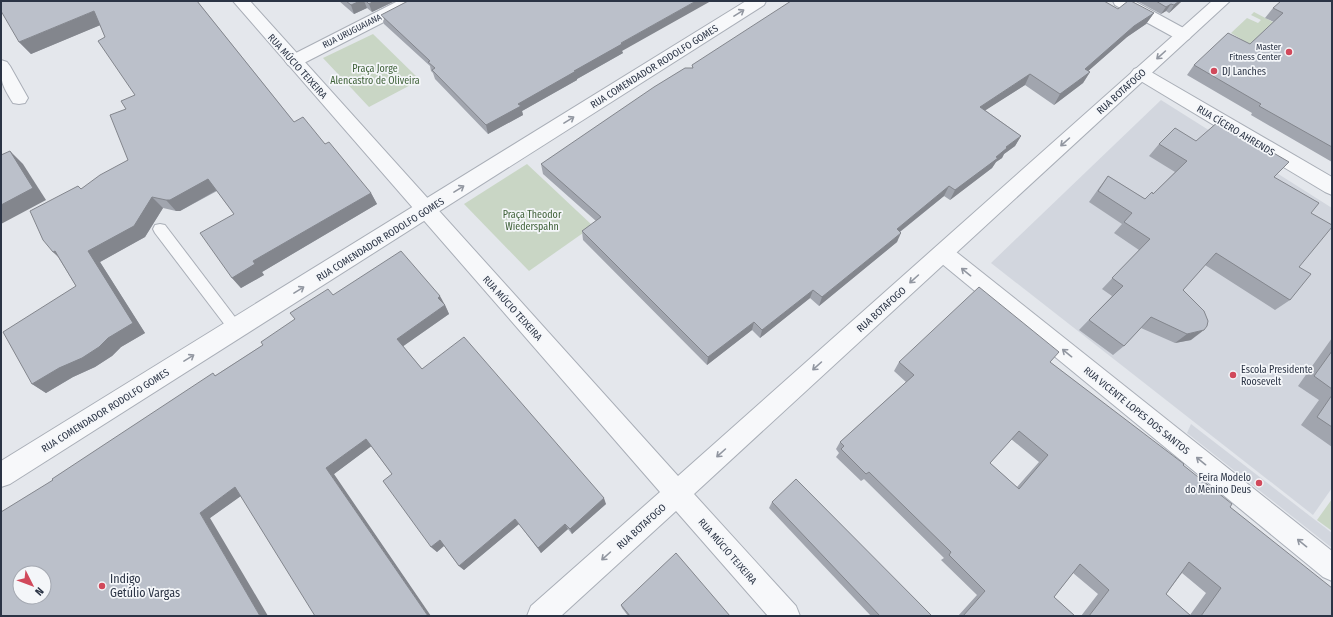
<svg xmlns="http://www.w3.org/2000/svg" width="1333" height="617" viewBox="0 0 1333 617" font-family="'Fira Sans Condensed',sans-serif">
<rect width="100%" height="100%" fill="#e4e7ec"/>
<g fill="#d2d6de">
<path d="M1161,100L1332,208V488L1313,515L991,263Z"/>
<path d="M1191,424L1332,533V548L1187,433Z"/>
</g>
<g fill="#c9d6c5">
<path d="M1254,12L1332,53V80L1239,42L1241,39L1231,33L1247,18L1258,23L1261,20L1251,15Z"/>
<path d="M373,34L420,80L369,107L323,58Z"/>
<path d="M527,164L593,226L529,271L464,204Z"/>
<path d="M1332,499V531L1317,520Z"/>
</g>
<g fill="none" stroke-linecap="round" stroke-linejoin="round">
<defs>
<path id="service" d="M160,224L165,225L241,325L243,329L241,333L236,335L231,333L155,233L153,229L155,225Z"/>
<g id="minor">
<path d="M398,1H419L417,5L300,65L294,67L288,65L285,61L288,57Z"/>
<path d="M746,1H766L764,5L10,484L1,487V461Z"/>
<path d="M1113,1H1134L1189,31L1192,35L1189,39L1183,41L1177,39L1115,5Z"/>
<path d="M1,60L7,62L10,66L28,98L25,103L19,104L13,103C1,84 1,82 1,60Z"/>
<path d="M1140,67L1146,69L1332,177V195L1325,192L1134,77L1131,73L1134,69Z"/>
<path d="M943,244L950,247L1332,551V581L1323,577L936,259L933,253L936,247Z"/>
</g>
<path id="tertiary" d="M233,1H250L678,476L1212,1H1230L694,494L796,606L800,616H768L676,511L561,616H527L531,606L660,492Z"/>
</defs>
<use href="#service" stroke="#a9aeb7" stroke-width="2"/>
<use href="#minor" stroke="#a9aeb7" stroke-width="2"/>
<use href="#tertiary" stroke="#a9aeb7" stroke-width="2"/>
<use href="#service" fill="#f7f8fa" fill-rule="evenodd"/>
<use href="#minor" fill="#f7f8fa" fill-rule="evenodd"/>
<use href="#tertiary" fill="#f7f8fa" fill-rule="evenodd"/>
</g>
<g fill="#a1a5ae" fill-rule="evenodd">
<path d="M197,1L294,122L325,144L371,193L377,204L262,272L264,275L241,288L232,278L234,214L217,191L180,211H176L163,208L145,237L100,262L145,333L121,347L112,356L95,367L73,377L46,393L32,384L76,286L58,257L53,252L81,189L128,160L126,109L135,95L105,37L100,25L31,54L19,42Z"/>
<path d="M339,1H395L372,12L367,8L354,14Z"/>
<path d="M1137,1H1182L1169,13L1166,11L1161,14Z"/>
<path d="M1332,1V162L1251,115L1252,113L1187,75L1194,65L1250,44L1274,22L1265,18L1273,8Z"/>
<path d="M1118,9L1154,13L1146,24L1127,37L1088,71L1090,72L1083,83L1054,105L1025,85L985,110L1021,136L1015,146L1004,154L1002,158L996,162L992,168L950,200L944,196L900,232L897,242L819,306L810,298L760,338L752,330L707,365L583,240L582,231L596,221L543,174L541,164L692,68Z"/>
<path d="M381,15L622,51L623,53L577,79V80L522,111L523,115L488,134L435,79L433,73L431,71L430,66L384,24Z"/>
<path d="M1196,141L1274,177L1311,213L1299,267L1290,300L1275,310L1205,265L1183,290L1191,340L1175,343L1141,328L1124,346L1113,355L1079,330L1112,296L1102,289L1139,250L1114,233L1122,224L1089,202L1099,188L1108,176L1145,199L1153,194L1175,172L1149,156L1159,144Z"/>
<path d="M333,295L445,305L449,314L403,346L422,369L606,504L572,534L568,529L541,553L519,524L464,570L459,566L444,546L437,552L431,547L392,474L371,446L334,474L241,496L210,518L53,480L263,345Z"/>
<path d="M1332,338V447L1301,425L1319,400L1298,386Z"/>
<path d="M899,362H1050L1183,465L1230,507L1332,616H1081L1098,594L1073,573L1054,597L1075,616H958L977,595L941,560L944,558L864,479L861,481L836,457L839,453L836,449L840,442L906,382L894,371ZM1011,439L1039,462L1017,487L990,463ZM1182,573L1206,593L1190,615L1166,594Z"/>
<path d="M772,502L932,616H871L769,508Z"/>
<path d="M621,605L730,616H628L622,608Z"/>
</g>
<g fill="#83868d">
<path d="M360,1H364L367,8L354,14L351,5Z"/>
<path d="M374,1H395L372,12L369,4Z"/>
<path d="M696,1H711L622,51L623,53L577,79V80L522,111L523,115L488,134L486,125L518,104L621,43Z"/>
<path d="M1179,1H1182L1169,13L1174,5Z"/>
<path d="M1171,4L1166,11L1161,14L1166,7Z"/>
<path d="M94,11L103,24L31,54L19,42Z"/>
<path d="M1154,13L1146,24L1127,37L1078,80L1085,69L1134,26Z"/>
<path d="M1090,72L1083,83L1054,105L1060,94Z"/>
<path d="M1030,74L1025,85L975,117L980,107Z"/>
<path d="M1021,136L1015,146L1004,154L1002,158L996,162L992,168L950,200L955,190L996,157L1006,147Z"/>
<path d="M10,151L23,164L46,200L1,224V205Z"/>
<path d="M208,179L217,190L180,211H176L166,200Z"/>
<path d="M949,186L944,196L892,238L897,229Z"/>
<path d="M371,193L377,204L262,272L264,275L241,288L232,278L253,261Z"/>
<path d="M152,197L163,208L145,237L100,262L145,333L121,347L112,356L95,367L73,377L46,393L32,384L59,368L88,251Z"/>
<path d="M901,233L897,242L819,306L822,297Z"/>
<path d="M55,251L66,263L53,252Z"/>
<path d="M813,290L810,298L760,338L762,330Z"/>
<path d="M440,296L445,305L442,306L438,298Z"/>
<path d="M445,305L449,314L402,347L397,339Z"/>
<path d="M754,322L752,330L707,365L708,357Z"/>
<path d="M1204,330L1191,340L1175,343L1187,334Z"/>
<path d="M366,439L373,445L334,474L431,616H428L326,468Z"/>
<path d="M235,487L245,493L210,518L268,616H260L200,513Z"/>
<path d="M604,498L606,504L572,534L570,529Z"/>
<path d="M515,519L519,524L464,570L459,566Z"/>
<path d="M565,524L568,529L541,553L538,548Z"/>
<path d="M440,540L445,545L437,552L431,547Z"/>
</g>
<g fill="#bbc0ca" stroke="#83868d" fill-rule="evenodd">
<path d="M1,1H197L294,122L303,117L325,144L329,142L371,193L253,261L255,264L232,278L200,233L234,214L208,179L170,200H166L152,197L134,226L88,251L133,323L108,338L99,347L82,358L59,368L32,384L3,332L76,286L55,251L53,252L43,240L30,211L78,186L81,189L100,175L128,160L110,115L126,109L121,101L135,95L98,41L105,37L94,11L19,42L1,11Z"/>
<path d="M346,1H360L351,5Z"/>
<path d="M366,1H374L369,4Z"/>
<path d="M408,1H696L621,43L622,44L574,71H576L518,104L521,106L486,125L432,70L435,68L428,62L430,61L381,15Z"/>
<path d="M791,1H1104L1118,9L1128,1H1131L1154,13L1134,26L1085,69L1090,72L1060,94L1030,74L980,107L1021,136L1006,147L1007,148L996,157L998,158L955,190L949,186L897,229L901,233L822,297L813,290L762,330L754,322L708,357L582,231L601,217L541,164L654,87L685,68H693L692,65Z"/>
<path d="M1156,1H1179L1174,5L1171,4L1166,7Z"/>
<path d="M1281,1H1332V147L1259,106L1261,104L1194,65L1228,33L1250,44L1283,13L1273,8Z"/>
<path d="M1219,121L1289,162L1274,177L1319,203L1311,213L1332,225V227L1299,267L1311,274L1290,300L1216,253L1183,290L1204,311L1208,321L1207,326L1204,330L1187,334L1151,317L1124,346L1089,320L1123,286L1112,278L1150,239L1124,222L1132,213L1098,191L1108,176L1145,199L1152,192L1153,194L1187,161L1159,144L1175,128L1196,141Z"/>
<path d="M10,151L33,188L1,205V155Z"/>
<path d="M401,251L440,296L438,298L445,305L397,339L422,369L464,337L604,498L570,529L565,524L538,548L515,519L459,566L440,540L431,547L383,481L392,474L366,439L326,468L428,616H315L235,487L200,513L260,616H1V512L53,480L52,479L213,373L215,376L263,345L261,342L295,319L290,313L328,289L333,295ZM20,573H44V597H20Z"/>
<path d="M979,287L1059,352L1050,362L1184,464L1183,465L1232,504L1230,507L1332,588V616H1201L1221,588L1189,562L1166,594L1191,616H1089L1109,590L1080,564L1054,597L1075,616H963L985,591L949,555L951,552L869,472L866,474L841,449L844,446L840,442L914,375L899,362ZM1019,431L1048,455L1019,489L990,463Z"/>
<path d="M1332,351V389L1314,376Z"/>
<path d="M1332,395V427L1317,417Z"/>
<path d="M796,479L932,616H880L772,502Z"/>
<path d="M676,553L730,616H630L621,605Z"/>
</g>
<defs><path id="oneway-shaft" d="M-6 0H5M1.5-3L5.5 0L1.5 3" fill="none" stroke-width="1.6" stroke-linecap="round" stroke-linejoin="round"/></defs>
<g stroke="#9196a0">
<use href="#oneway-shaft" transform="translate(739 13) rotate(-32)"/>
<use href="#oneway-shaft" transform="translate(1161 55) rotate(138)"/>
<use href="#oneway-shaft" transform="translate(569 120) rotate(-32)"/>
<use href="#oneway-shaft" transform="translate(1065 142) rotate(138)"/>
<use href="#oneway-shaft" transform="translate(459 189) rotate(-32)"/>
<use href="#oneway-shaft" transform="translate(966 272) rotate(-141)"/>
<use href="#oneway-shaft" transform="translate(914 279) rotate(138)"/>
<use href="#oneway-shaft" transform="translate(299 290) rotate(-32)"/>
<use href="#oneway-shaft" transform="translate(1067 353) rotate(-141)"/>
<use href="#oneway-shaft" transform="translate(189 358) rotate(-32)"/>
<use href="#oneway-shaft" transform="translate(817 366) rotate(138)"/>
<use href="#oneway-shaft" transform="translate(721 453) rotate(138)"/>
<use href="#oneway-shaft" transform="translate(1201 461) rotate(-141)"/>
<use href="#oneway-shaft" transform="translate(1302 543) rotate(-141)"/>
<use href="#oneway-shaft" transform="translate(606 556) rotate(138)"/>
</g>
<g fill="#d1495b" stroke="#f4f6f9" stroke-width="1.5">
<circle cx="1289" cy="52" r="4"/>
<circle cx="1214" cy="71" r="4"/>
<circle cx="1233" cy="375" r="4"/>
<circle cx="1259" cy="483" r="4"/>
<circle cx="102" cy="586" r="4"/>
</g>
<g text-anchor="middle" stroke-width="3.5" stroke-linejoin="round" paint-order="stroke">
<g font-size="9" fill="#2b3445" stroke="#f4f6f9">
<text transform="translate(352 31) rotate(-27)" y="3">RUA URUGUAIANA</text>
</g>
<g font-size="9" fill="#2b3445" stroke="#f4f6f9" text-anchor="end">
<text x="1281" y="50">Master<tspan x="1281" dy="10">Fitness Center</tspan></text>
</g>
<g font-size="10" fill="#2b3445" stroke="#f4f6f9">
<text transform="translate(298 66) rotate(48)" y="4">RUA MÚCIO TEIXEIRA</text>
<text transform="translate(654 66) rotate(-32)" y="4">RUA COMENDADOR RODOLFO GOMES</text>
<text transform="translate(1121 91) rotate(-42)" y="4">RUA BOTAFOGO</text>
<text transform="translate(1236 130) rotate(31)" y="4">RUA CÍCERO AHRENDS</text>
<text transform="translate(380 239) rotate(-32)" y="4">RUA COMENDADOR RODOLFO GOMES</text>
<text transform="translate(513 308) rotate(48)" y="4">RUA MÚCIO TEIXEIRA</text>
<text transform="translate(881 309) rotate(-42)" y="4">RUA BOTAFOGO</text>
<text transform="translate(105 410) rotate(-32)" y="4">RUA COMENDADOR RODOLFO GOMES</text>
<text transform="translate(1137 410) rotate(39)" y="4">RUA VICENTE LOPES DOS SANTOS</text>
<text transform="translate(641 526) rotate(-42)" y="4">RUA BOTAFOGO</text>
<text transform="translate(728 551) rotate(49)" y="4">RUA MÚCIO TEIXEIRA</text>
</g>
<g font-size="10" fill="#3f6138" stroke="#f4f6f9">
<text x="375" y="72">Praça Jorge<tspan x="375" dy="12">Alencastro de Oliveira</tspan></text>
<text x="532" y="218">Praça Theodor<tspan x="532" dy="12">Wiederspahn</tspan></text>
</g>
<g font-size="10" fill="#2b3445" stroke="#f4f6f9" text-anchor="start">
<text x="1222" y="75">DJ Lanches</text>
<text x="1241" y="373">Escola Presidente<tspan x="1241" dy="12">Roosevelt</tspan></text>
<text x="1251" y="481" text-anchor="end">Feira Modelo<tspan x="1251" dy="12">do Menino Deus</tspan></text>
</g>
<g font-size="12" fill="#2b3445" stroke="#f4f6f9" text-anchor="start">
<text x="110" y="583">Indigo<tspan x="110" dy="14">Getúlio Vargas</tspan></text>
</g>
</g>
<rect width="1333" height="617" fill="none" stroke="#2b3445" stroke-width="4"/>
<g transform="translate(32 585) rotate(132)"><circle r="19" fill="#f4f6f9" stroke="#a4a8b1"/>
<path d="M0-3L7 15L0 10L-7 15Z" fill="#d1495b"/>
<text y="-6" font-size="11" font-weight="bold" text-anchor="middle" fill="#2b3445">N</text>
</g>
</svg>
